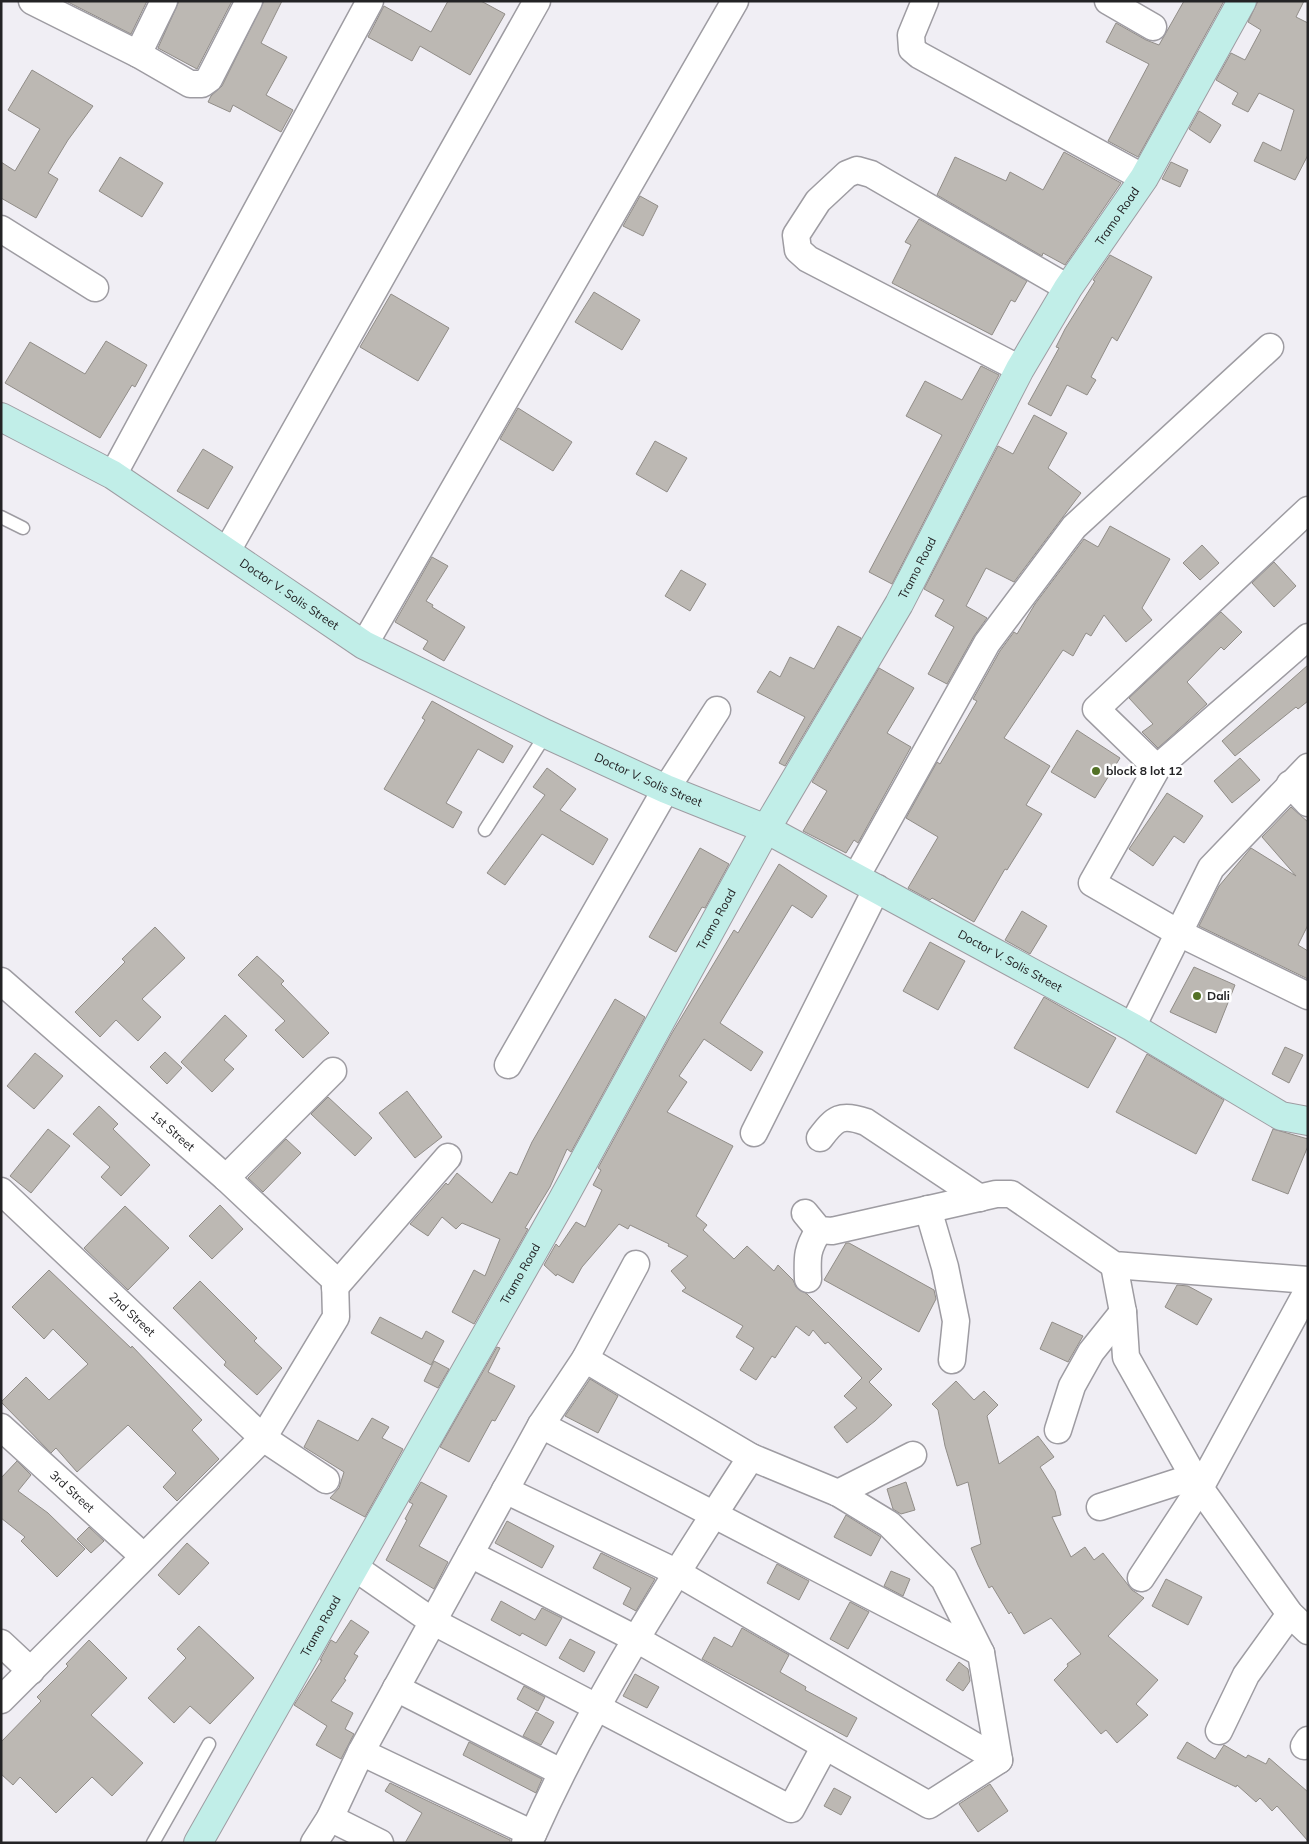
<svg xmlns="http://www.w3.org/2000/svg" width="1309" height="1844" viewBox="0 0 1309 1844" font-family="Mulish,sans-serif">
<rect width="100%" height="100%" fill="#f0eef4"/>
<g fill="#bcb8b3" stroke="#918d88">
<path d="M66,1H147L131,34Z"/>
<path d="M179,1H232L197,69L158,48Z"/>
<path d="M264,1H282L261,43L287,57L266,95L293,110L281,132L233,105L230,112L208,102L211,96L222,86Z"/>
<path d="M448,1H481L505,14L470,75L420,46L412,61L368,37L384,6L431,32Z"/>
<path d="M1184,1H1224L1138,157L1108,141L1149,64L1106,42L1116,23L1146,40L1159,45Z"/>
<path d="M1258,1H1304L1296,17L1308,23V155L1295,180L1254,161L1263,142L1281,151L1294,110L1259,93L1248,112L1232,104L1238,93L1216,80L1231,53L1245,60L1261,30L1248,22Z"/>
<path d="M32,70L93,106L68,140L48,173L58,179L36,218L1,198V162L15,171L40,129L8,110Z"/>
<path d="M1199,111L1221,125L1210,143L1189,129Z"/>
<path d="M1064,152L1121,183L1065,265L1043,253L1042,256L937,195L955,157L1006,181L1010,172L1043,190Z"/>
<path d="M120,157L163,183L142,217L99,191Z"/>
<path d="M1171,162L1188,170L1180,187L1162,179Z"/>
<path d="M640,196L658,206L643,236L623,226Z"/>
<path d="M919,219L1027,281L1015,302L1011,300L992,335L892,283L911,245L905,242Z"/>
<path d="M1110,255L1152,277L1117,341L1112,337L1091,377L1096,380L1087,395L1067,385L1051,416L1028,404L1059,348L1056,347L1065,329L1095,281L1093,280Z"/>
<path d="M594,292L640,320L622,350L575,322Z"/>
<path d="M391,294L449,328L418,381L360,347Z"/>
<path d="M106,341L147,365L135,387L132,385L100,438L5,383L30,342L85,374Z"/>
<path d="M981,366L999,375L892,584L869,572L942,435L906,416L925,381L962,400Z"/>
<path d="M518,408L572,442L553,471L500,439Z"/>
<path d="M1034,415L1067,433L1048,468L1081,493L1014,582L986,568L966,606L987,618L974,636L947,684L928,674L954,627L935,616L944,600L924,589L998,446L1013,454Z"/>
<path d="M655,441L687,458L667,492L636,474Z"/>
<path d="M203,449L233,467L208,509L177,491Z"/>
<path d="M1110,526L1170,559L1142,608L1152,620L1126,642L1104,615L1091,636L1086,633L1073,656L1063,650L1004,738L1050,766L1026,805L1042,814L1007,870L1005,869L974,922L932,898L930,900L908,888L938,837L906,818L937,762L940,764L977,701L973,699L1000,651L1014,632L1017,634L1035,604L1084,539L1098,547Z"/>
<path d="M1202,545L1219,563L1200,580L1183,563Z"/>
<path d="M432,557L448,566L426,601L433,605L432,607L465,627L444,661L423,649L428,641L395,622Z"/>
<path d="M1274,562L1296,586L1274,607L1252,583Z"/>
<path d="M681,570L706,584L690,611L665,596Z"/>
<path d="M1221,612L1242,632L1224,650L1221,647L1187,682L1207,704L1158,748L1142,732L1153,724L1129,698Z"/>
<path d="M838,626L861,638L785,766L779,763L805,717L757,692L770,671L780,677L790,657L814,669Z"/>
<path d="M1308,665V701L1298,709L1296,707L1235,756L1222,741Z"/>
<path d="M879,668L914,688L887,733L911,747L858,843L854,840L846,853L803,831L827,791L812,782Z"/>
<path d="M432,701L513,746L503,763L478,749L446,803L462,812L453,828L384,789L425,720L422,718Z"/>
<path d="M1077,730L1120,758L1095,798L1051,772Z"/>
<path d="M1240,758L1260,780L1232,803L1214,781Z"/>
<path d="M547,768L576,789L560,810L608,839L593,865L542,834L505,885L487,873L545,795L533,787Z"/>
<path d="M1167,793L1203,816L1184,843L1174,836L1153,866L1129,849Z"/>
<path d="M1291,807L1308,822V925L1298,945L1308,951V979L1199,926L1219,886L1251,848L1296,876L1262,837Z"/>
<path d="M700,848L729,864L705,908L702,907L676,952L649,937Z"/>
<path d="M779,864L827,896L812,918L792,905L720,1023L763,1052L751,1071L704,1039L679,1076L687,1082L667,1112L733,1146L696,1216L707,1225L703,1230L734,1259L747,1246L774,1271L778,1265L793,1280L796,1287L807,1294L882,1369L869,1382L892,1405L875,1421L847,1443L834,1427L857,1408L844,1396L862,1378L828,1342L825,1344L813,1330L809,1336L796,1326L775,1358L772,1356L756,1380L740,1370L754,1348L736,1337L743,1326L682,1291L686,1288L671,1271L688,1256L668,1246L669,1244L630,1225L628,1229L619,1224L582,1267L573,1283L557,1274L556,1276L544,1265L556,1244L559,1247L576,1222L585,1227L602,1190L593,1185L601,1170L598,1168L672,1033L734,930L738,933Z"/>
<path d="M1022,911L1047,926L1030,954L1005,940Z"/>
<path d="M155,927L185,958L142,999L161,1017L138,1041L116,1020L100,1037L75,1012L125,962L122,959Z"/>
<path d="M930,942L965,961L938,1010L903,991Z"/>
<path d="M257,956L284,981L281,984L329,1033L303,1058L275,1030L285,1021L238,975Z"/>
<path d="M1194,967L1235,985L1216,1033L1170,1012Z"/>
<path d="M1044,997L1116,1038L1088,1088L1014,1048Z"/>
<path d="M615,999L645,1017L571,1152L567,1149L550,1187L525,1228L528,1229L474,1324L452,1312L474,1270L485,1276L500,1239L462,1223L456,1229L442,1217L428,1236L410,1224L446,1183L448,1185L457,1173L492,1203L510,1172L517,1175L532,1142Z"/>
<path d="M225,1015L247,1036L224,1060L234,1069L212,1092L181,1062Z"/>
<path d="M1285,1047L1303,1055L1289,1083L1272,1074Z"/>
<path d="M165,1052L182,1068L167,1084L150,1067Z"/>
<path d="M35,1053L63,1076L34,1109L7,1086Z"/>
<path d="M1147,1054L1224,1100L1196,1154L1116,1112Z"/>
<path d="M407,1091L442,1137L415,1158L379,1113Z"/>
<path d="M328,1097L372,1138L355,1156L311,1114Z"/>
<path d="M99,1106L118,1124L113,1129L150,1165L121,1196L101,1177L110,1167L73,1134Z"/>
<path d="M48,1129L70,1146L31,1193L10,1176Z"/>
<path d="M1273,1129L1308,1139V1146L1288,1194L1252,1180Z"/>
<path d="M286,1139L301,1153L263,1192L248,1178Z"/>
<path d="M220,1205L243,1229L212,1259L189,1236Z"/>
<path d="M125,1206L169,1248L128,1290L84,1248Z"/>
<path d="M846,1243H849L934,1290L936,1299L919,1332L824,1280Z"/>
<path d="M49,1270L131,1348L132,1346L202,1420L192,1430L219,1459L177,1501L163,1487L176,1473L128,1425L77,1472L56,1448L51,1453L1,1402L26,1377L49,1400L88,1364L53,1329L44,1339L12,1307Z"/>
<path d="M200,1281L257,1338L254,1341L282,1368L257,1395L224,1365L226,1362L173,1308Z"/>
<path d="M1177,1285L1188,1286L1212,1299L1197,1325L1165,1307Z"/>
<path d="M380,1317L422,1339L426,1331L444,1341L431,1365L371,1333Z"/>
<path d="M1052,1322L1083,1336L1068,1362L1040,1349Z"/>
<path d="M497,1347L500,1348L488,1372L515,1386L495,1421L492,1420L469,1462L440,1447Z"/>
<path d="M434,1361L449,1369L438,1388L424,1381Z"/>
<path d="M590,1379L618,1396L598,1433L565,1416Z"/>
<path d="M956,1381L974,1400L984,1391L998,1405L987,1416L999,1464L1038,1436L1054,1457L1040,1467L1055,1491L1061,1515L1052,1517L1071,1557L1085,1547L1094,1560L1103,1553L1132,1590L1144,1598L1108,1636L1158,1680L1136,1704L1148,1715L1117,1743L1106,1730L1101,1734L1054,1680L1068,1666L1067,1664L1081,1654L1051,1618L1024,1634L1011,1612L1009,1614L992,1586L989,1588L978,1565L971,1548L981,1544L968,1482L957,1486L945,1446L938,1410L932,1404Z"/>
<path d="M372,1418L389,1427L382,1438L403,1449L365,1517L330,1498L339,1488L344,1472L304,1447L318,1420L358,1441Z"/>
<path d="M17,1461L31,1475L18,1491L48,1513L85,1549L57,1577L21,1541L25,1537L1,1518V1478Z"/>
<path d="M421,1482L447,1496L419,1546L448,1562L434,1589L386,1560L407,1520L405,1519L413,1504L409,1502Z"/>
<path d="M906,1482L915,1510L901,1514L893,1509L887,1489Z"/>
<path d="M846,1515L881,1537L871,1556L834,1537Z"/>
<path d="M507,1521L554,1546L542,1568L495,1543Z"/>
<path d="M89,1527L104,1541L91,1553L77,1539Z"/>
<path d="M187,1543L209,1563L179,1595L158,1575Z"/>
<path d="M601,1553L655,1579L636,1611L623,1604L631,1588L593,1568Z"/>
<path d="M777,1564L809,1581L799,1600L767,1583Z"/>
<path d="M891,1571L910,1579L903,1596L884,1586Z"/>
<path d="M1166,1579L1202,1597L1188,1625L1152,1606Z"/>
<path d="M501,1601L535,1620L542,1608L562,1618L546,1646L522,1633L520,1636L491,1620Z"/>
<path d="M850,1602L869,1612L848,1649L830,1639Z"/>
<path d="M351,1620L369,1632L354,1654L358,1656L344,1679L346,1680L331,1701L353,1713L345,1729L354,1734L341,1759L316,1745L327,1726L294,1705L322,1660H320L331,1640L336,1643Z"/>
<path d="M199,1626L254,1678L210,1724L190,1706L174,1723L148,1698L186,1658L177,1649Z"/>
<path d="M742,1628L789,1655L780,1672L806,1687L805,1690L857,1718L847,1737L702,1659L714,1637L732,1647Z"/>
<path d="M570,1639L595,1652L584,1672L559,1658Z"/>
<path d="M89,1640L127,1678L91,1715L143,1763L112,1796L92,1777L56,1813L20,1777L13,1785L1,1774V1742L41,1701L37,1697L68,1666L66,1664Z"/>
<path d="M959,1662L968,1669L970,1681L963,1691L946,1680Z"/>
<path d="M635,1674L659,1687L647,1708L623,1696Z"/>
<path d="M524,1686L545,1697L538,1711L517,1699Z"/>
<path d="M536,1712L554,1722L541,1745L523,1736Z"/>
<path d="M469,1742L542,1779L536,1793L463,1755Z"/>
<path d="M1187,1742L1215,1759L1224,1745L1246,1758L1248,1755L1266,1764L1269,1758L1308,1792V1841L1277,1806L1272,1811L1260,1798L1256,1802L1237,1785L1236,1787L1177,1758Z"/>
<path d="M390,1783L510,1840V1843H405L422,1813L385,1791Z"/>
<path d="M990,1784L1008,1811L978,1832L959,1804Z"/>
<path d="M834,1788L851,1797L841,1815L824,1806Z"/>
</g>
<g fill="none" stroke-linecap="round" stroke-linejoin="round">
<defs>
<g id="lane">
<path d="M1,517L23,528"/>
<path d="M485,830L546,734"/>
<path d="M153,1843L209,1744"/>
</g>
<g id="street">
<path d="M32,1L138,54"/>
<path d="M164,1L138,54L190,84H202L209,79L249,1"/>
<path d="M925,1L911,35L912,49L919,55L1144,178"/>
<path d="M1108,1L1153,27"/>
<path d="M1,229L95,288"/>
<path d="M1020,369L808,259L798,250L796,235L818,201L847,174L857,170L871,174L1068,288"/>
<path d="M113,475L370,1"/>
<path d="M227,551L537,1"/>
<path d="M1308,637L1157,768L1092,883L1177,932L1308,996"/>
<path d="M364,645L735,1"/>
<path d="M1157,768L1096,709L1308,510"/>
<path d="M1290,784L1308,803"/>
<path d="M856,877L987,643L1074,527L1270,347"/>
<path id="s1" d="M1,981L226,1178L335,1280L336,1317L263,1438L1,1700"/>
<path d="M1132,1027L1211,868L1308,767"/>
<path d="M508,1065L666,789L717,710"/>
<path d="M754,1133L877,888"/>
<path d="M820,1138C835,1118 841,1113 866,1122L980,1198"/>
<path d="M226,1178L333,1071"/>
<path id="s2" d="M1,1191L263,1438L326,1480"/>
<path d="M928,1209L945,1267L956,1321L952,1360"/>
<path d="M805,1213L819,1230L832,1231L996,1194H1011L1114,1265L1308,1280"/>
<path d="M1114,1265L1123,1312L1126,1357L1200,1488L1290,1614L1308,1631"/>
<path d="M808,1279C807,1256 807,1249 819,1230"/>
<path d="M335,1287L448,1157"/>
<path d="M541,1425L981,1653"/>
<path id="s3" d="M1,1427L143,1556"/>
<path d="M1058,1430L1072,1386L1091,1352L1123,1312"/>
<path d="M505,1490L676,1572L999,1760"/>
<path d="M838,1493L913,1455"/>
<path d="M1100,1507L1193,1477"/>
<path d="M470,1554L638,1640L929,1805L999,1760L981,1653L944,1579L889,1524L838,1493L751,1457L585,1359"/>
<path d="M354,1567L432,1621L791,1809L825,1746"/>
<path d="M1141,1578L1200,1488L1308,1290"/>
<path d="M1,1643L31,1671"/>
<path d="M396,1688L561,1772"/>
<path d="M1219,1731L1246,1675L1290,1614"/>
<path d="M1304,1746L1308,1740"/>
<path d="M361,1752L533,1834"/>
<path d="M330,1818L380,1843"/>
<path d="M314,1843L330,1818L361,1752L541,1425L585,1359L636,1264"/>
<path d="M525,1843L533,1834C592,1702 672,1579 751,1457"/>
</g>
<g id="secondary">
<path id="s4" d="M1,417L113,475L364,645L546,734L666,789L766,829L1132,1027L1281,1116L1308,1121"/>
<path id="s5" d="M198,1843L563,1199L766,829L899,604L1020,369L1068,288L1144,178L1242,1"/>
</g>
</defs>
<use href="#lane" stroke="#9e9ca2" stroke-width="15"/>
<use href="#street" stroke="#9e9ca2" stroke-width="29"/>
<use href="#secondary" stroke="#9e9ca2" stroke-width="30"/>
<use href="#lane" stroke="#fff" stroke-width="12"/>
<use href="#street" stroke="#fff" stroke-width="26"/>
<use href="#secondary" stroke="#c1eee8" stroke-width="28"/>
</g>
<g fill="#537126" stroke="#fff" stroke-width="2">
<circle cx="1096" cy="771" r="5"/>
<circle cx="1197" cy="996" r="5"/>
</g>
<g text-anchor="middle" stroke-width="5" stroke-linejoin="round" paint-order="stroke">
<g font-size="12" fill="#232325" stroke="#fff">
<text dy="4" stroke="none"><textPath href="#s5" startOffset="1869">Tramo Road</textPath></text>
<text dy="4" stroke="none"><textPath href="#s5" startOffset="1464">Tramo Road</textPath></text>
<text dy="4" stroke="none"><textPath href="#s4" startOffset="339">Doctor V. Solis Street</textPath></text>
<text dy="4" stroke="none"><textPath href="#s4" startOffset="744">Doctor V. Solis Street</textPath></text>
<text dy="4" stroke="none"><textPath href="#s5" startOffset="1059">Tramo Road</textPath></text>
<text dy="4" stroke="none"><textPath href="#s4" startOffset="1149">Doctor V. Solis Street</textPath></text>
<text dy="4" stroke="none"><textPath href="#s1" startOffset="228">1st Street</textPath></text>
<text dy="4" stroke="none"><textPath href="#s5" startOffset="654">Tramo Road</textPath></text>
<text dy="4" stroke="none"><textPath href="#s2" startOffset="180">2nd Street</textPath></text>
<text dy="4" stroke="none"><textPath href="#s3" startOffset="96">3rd Street</textPath></text>
<text dy="4" stroke="none"><textPath href="#s5" startOffset="249">Tramo Road</textPath></text>
</g>
<g font-size="12" font-weight="bold" fill="#232325" stroke="#fff" text-anchor="start">
<text x="1106" y="775">block 8 lot 12</text>
<text x="1207" y="1000">Dali</text>
</g>
</g>
<rect width="1309" height="1844" fill="none" stroke="#232325" stroke-width="5"/>
</svg>
